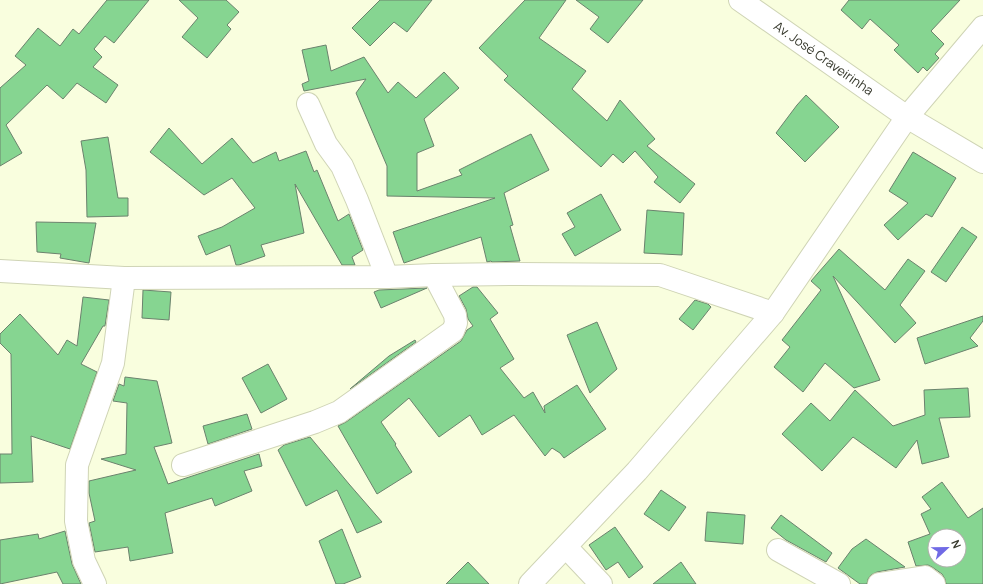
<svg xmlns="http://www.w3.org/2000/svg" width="983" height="584" viewBox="0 0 983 584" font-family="Manrope,sans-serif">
<rect width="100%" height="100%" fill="#f9fede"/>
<g fill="#86d591" stroke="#6b826d" fill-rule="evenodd">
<path d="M107,0H149L114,43L105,36L94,49L102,57L93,67L118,85L106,103L77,83L63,99L47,85L6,125L22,153L0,166V88L26,65L15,56L38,28L60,46L73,29L79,34Z"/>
<path d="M179,0H226L239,12L227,25L231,29L207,58L182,37L198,18Z"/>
<path d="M380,0H432L407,32L394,22L370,46L352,28Z"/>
<path d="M525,0H566L539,38L586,71L572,89L607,121L620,100L655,139L647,146L695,184L680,203L654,182L658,177L635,151L623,163L613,154L601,167L504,80L508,76L479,48Z"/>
<path d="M576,0H643L608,43L590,29L599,17Z"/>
<path d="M849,0H960L931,31L944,44L935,54L939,58L927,71L923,67L918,73L894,50L899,45L870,19L862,29L841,10Z"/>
<path d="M326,45L331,71L364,57L388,93L398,82L416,98L444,72L459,88L424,119L434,146L417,153V191L462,175L459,170L531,134L549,170L504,193L513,225L510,226L520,261L492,262L491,261L487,262L481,237L404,263L393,232L495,198L387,196V166L356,93L366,79L304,91L302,84L309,81L302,50Z"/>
<path d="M806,95L839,127L805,162L776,133L797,105Z"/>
<path d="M169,128L202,164L232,138L253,163L276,152L279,161L306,151L314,172L317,170L338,221L349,214L363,250L352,257L355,265H342L295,184L304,233L261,245L265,256L239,265H236L230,245L206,255L198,236L222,227L255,208L232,178L204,195L150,152Z"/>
<path d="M108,137L118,198H128V216L87,217L86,170L81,141Z"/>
<path d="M913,152L956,178L932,217L926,214L898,240L884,225L908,203L889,191Z"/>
<path d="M601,194L621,230L575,256L562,234L575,227L567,213Z"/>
<path d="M647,210L684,213L682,255L644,253Z"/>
<path d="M36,222L96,223L89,263L60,258L61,254L37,252Z"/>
<path d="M962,227L977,237L946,282L931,272Z"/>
<path d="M839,249L885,290L908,259L925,271L900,305L916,323L895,343L833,276L880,380L854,388L825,363L803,392L774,367L790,347L782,340L821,290L811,281Z"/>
<path d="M473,287H477L498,313L490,319L514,359L500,368L524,398L533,392L545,413L544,406L577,385L606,429L564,458L560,453L552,448L545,456L514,415L482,435L470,415L439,437L409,398L381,422L396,444L395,445L412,472L377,494L338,426L346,422L461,341L467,330L473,326L468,319L466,309L459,296Z"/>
<path d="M427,288L381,308L374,292L379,290Z"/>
<path d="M143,290L171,292L169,320L142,318Z"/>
<path d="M83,297L109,300L105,326H103L81,364L97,372L70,449L31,436L33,482L0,483V454H12L11,354L0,343V334L20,314L58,355L67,340L77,346Z"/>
<path d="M695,300L708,304L711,307L693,330L679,319Z"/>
<path d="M983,316V321L970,338L978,346L925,364L917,338Z"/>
<path d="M597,322L617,369L590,393L567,335Z"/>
<path d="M415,340L416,342L350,389L389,356Z"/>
<path d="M268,364L287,399L261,413L242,378Z"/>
<path d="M125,377L157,381L172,443L154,447L168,484L259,454L262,466L244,471L252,491L215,506L212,498L165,513L173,553L130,561L128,547L95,552L89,523L95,521L89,493V481L136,470L101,459L126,454L127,403L113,401L119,384L124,386Z"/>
<path d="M968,388L970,417L939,418L949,457L922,464L917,440L896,468L853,437L822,471L782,434L811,403L830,421L855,390L893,426L925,415L924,390Z"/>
<path d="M247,414L252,429L208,444L203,426Z"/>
<path d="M310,437L349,484L382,522L357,533L337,490L306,506L278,450L284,445Z"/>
<path d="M942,482L968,518L983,508V584H946L945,579L942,574L932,567L928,565L916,566L908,542L930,534L921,514L931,509L922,497ZM935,536H959V560H935Z"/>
<path d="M661,490L686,507L669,531L644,514Z"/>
<path d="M707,512L745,515L743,544L705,541Z"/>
<path d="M781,515L832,553L826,562L786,540L771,528Z"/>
<path d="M615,527L643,567L629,578L618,562L606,570L589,545Z"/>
<path d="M342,529L361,577L343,584H336L319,541Z"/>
<path d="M65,531L72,564L81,584H63L57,572L0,584V540L38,534L39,539Z"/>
<path d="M866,539L905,567L877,572L871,575L868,579L867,584H860L838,568L852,549Z"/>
<path d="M468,562L489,584H446Z"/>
<path d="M681,562L696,584H653Z"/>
</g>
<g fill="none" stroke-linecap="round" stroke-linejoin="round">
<defs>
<g id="minor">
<path d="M740,0L907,117L983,162"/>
<path d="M308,104L326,144L342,166L357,200L387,277"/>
<path d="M0,271L124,278L387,277L434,275L518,274L660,275L773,313"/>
<path d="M183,465L315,422L339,412L453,331L456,323L455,315L434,275"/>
<path d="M566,547L601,584"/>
<path d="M778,550L839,584"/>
<path d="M95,584L84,561L76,521L77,465L113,363L124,278"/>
<path d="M530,584L637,471L773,313L907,117L983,27"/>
<path d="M879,584L925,577L934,584"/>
</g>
</defs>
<use href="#minor" stroke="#cfd4b5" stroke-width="24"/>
<use href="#minor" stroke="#fff" stroke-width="22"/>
</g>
<g text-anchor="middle" stroke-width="3.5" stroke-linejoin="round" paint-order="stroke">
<g font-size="13" fill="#36382c" stroke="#fff">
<text transform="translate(824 58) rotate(35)" y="5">Av. José Craveirinha</text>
</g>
</g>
<g transform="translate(947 548) rotate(68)"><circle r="19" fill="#ffffff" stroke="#afafab"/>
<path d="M0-3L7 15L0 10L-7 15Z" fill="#706ae5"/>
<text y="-6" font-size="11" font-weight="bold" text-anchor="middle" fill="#36382c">N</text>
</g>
</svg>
